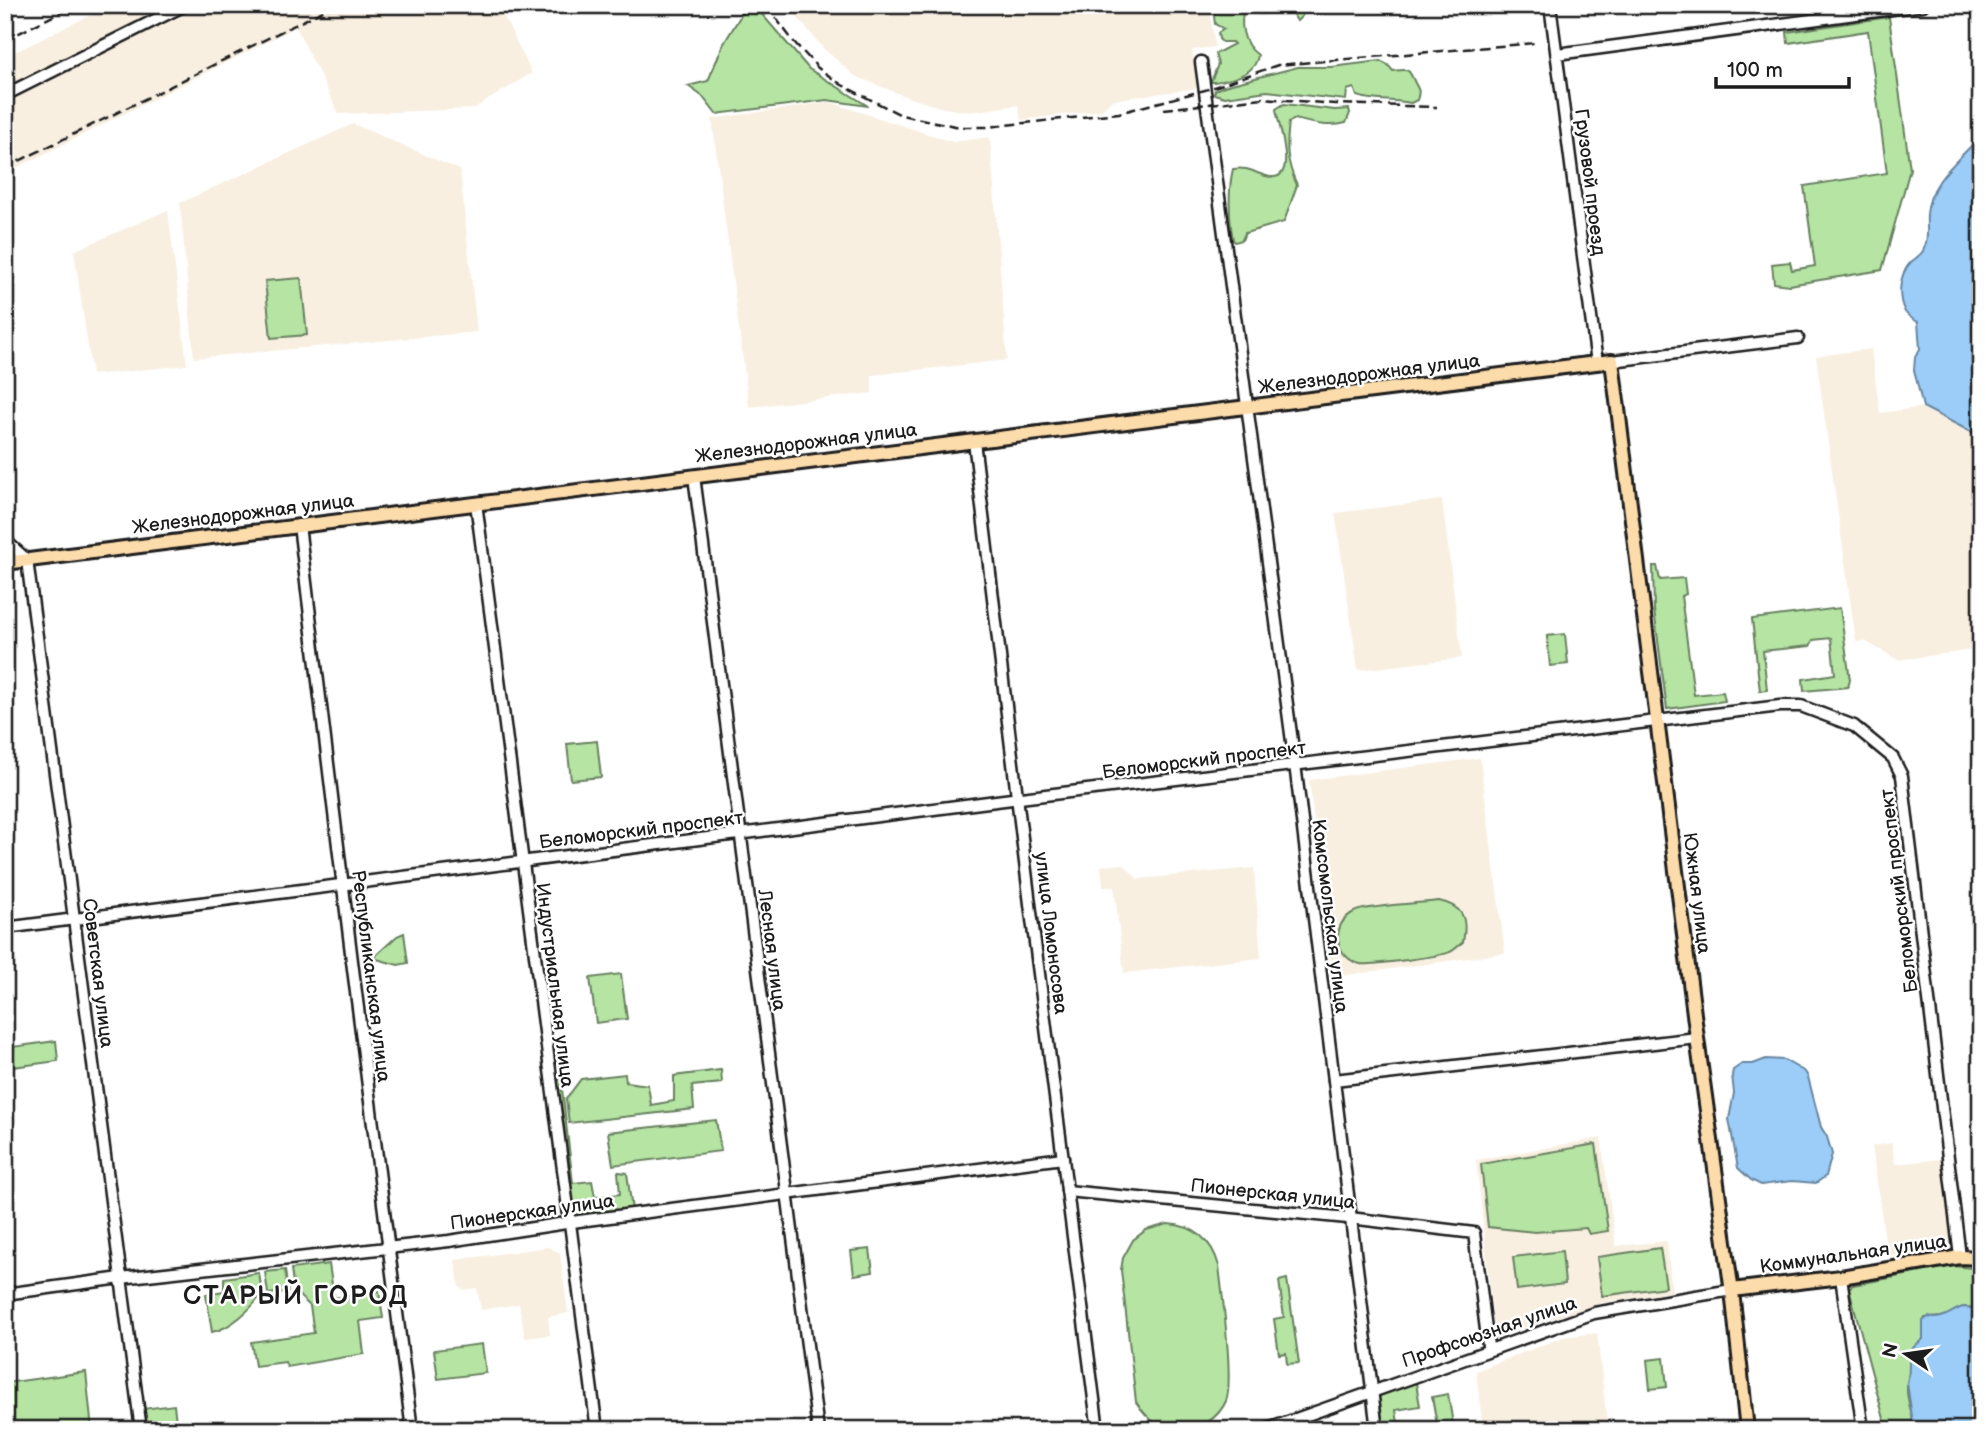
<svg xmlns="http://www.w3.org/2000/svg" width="1986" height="1435" viewBox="0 0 1986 1435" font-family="'Balsamiq Sans',sans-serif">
<rect width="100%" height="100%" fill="#fff"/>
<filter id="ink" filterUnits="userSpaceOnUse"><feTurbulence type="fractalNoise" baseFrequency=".0143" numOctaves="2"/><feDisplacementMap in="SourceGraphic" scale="14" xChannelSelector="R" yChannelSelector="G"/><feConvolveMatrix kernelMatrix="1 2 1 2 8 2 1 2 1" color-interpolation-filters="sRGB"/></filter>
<g filter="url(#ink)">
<g fill="#f8efe1">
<path d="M111,5H498L532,73L473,109L339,114L296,27L5,174V57Z"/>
<path d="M792,5H1209L1215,47L1192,50L1198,88L1112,100L1102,110L1021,120L1018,105L971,112L943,108L907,97L855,76L824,49L797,17Z"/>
<path d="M829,102L953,142L990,137L1007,360L872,375V393L749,407L712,119Z"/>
<path d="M353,124L460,170L477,332L194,358L180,203Z"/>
<path d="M168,210L187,365L92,375L74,251Z"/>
<path d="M1871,349L1880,413L1923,407L1981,437V649L1898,660L1865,641L1856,642L1816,356Z"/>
<path d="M1442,500L1462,658L1358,670L1335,513Z"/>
<path d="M1480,758L1505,953L1333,977L1309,780Z"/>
<path d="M1123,864L1138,879L1254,868L1261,958L1124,973L1114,886L1103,887L1101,866Z"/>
<path d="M1601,1138L1616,1246L1667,1241L1672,1292L1601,1303L1495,1337L1476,1160Z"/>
<path d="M1892,1143L1895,1164L1942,1159L1952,1237L1947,1247L1890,1256L1886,1249L1872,1146Z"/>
<path d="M548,1247L560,1253L568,1313L548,1317L550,1335L525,1338L519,1304L481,1310L477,1288L463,1290L459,1286L455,1260Z"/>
<path d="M1597,1333L1608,1430H1483L1476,1371L1563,1337Z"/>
</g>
<g fill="#b5e4a3" stroke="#688060" stroke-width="2">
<path d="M747,5H754L809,69L868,106L827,100L716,114L702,96L688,86L708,81L723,45Z"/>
<path d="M1219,5H1245C1239,23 1242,44 1258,55C1256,74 1231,80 1214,82H1211L1218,64L1215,54L1234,44L1232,42H1222L1219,39L1218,33L1224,29L1215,24L1214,16Z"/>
<path d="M1251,5H1307L1303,8L1302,16L1297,21L1290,10C1277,8 1269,16 1257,13Z"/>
<path d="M1889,17L1910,169L1882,270L1789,285L1774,283L1772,264L1790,262L1792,270L1815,266L1804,186L1887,173L1868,31L1788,43L1787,32Z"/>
<path d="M1380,61L1388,65L1393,71C1410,69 1408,68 1415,83C1419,90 1420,91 1417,100L1411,103C1392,99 1374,102 1357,96L1354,88L1347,90L1346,100L1267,91L1225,97L1214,94L1215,90L1224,86L1298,67H1332Z"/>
<path d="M1284,104L1335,110L1349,109L1350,113L1346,123C1329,128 1312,123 1295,119L1289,122C1286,148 1286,161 1297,185L1284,222L1245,233L1242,240L1235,242L1233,240C1229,220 1228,189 1233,169C1249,166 1257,175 1271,177C1299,180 1277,121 1276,109Z"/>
<path d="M301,278L307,335L271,338L265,281Z"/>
<path d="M1653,566H1657L1660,580L1684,578L1686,594L1681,596L1694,695L1723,692L1725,701L1667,709L1654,610Z"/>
<path d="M1840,608L1850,680L1848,687L1804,691L1803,679L1835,674L1831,638L1813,640L1810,646L1763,651L1767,690L1760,691L1752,619Z"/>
<path d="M1565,634L1568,664L1550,666L1547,636Z"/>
<path d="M597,741L601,777L571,780L567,744Z"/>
<path d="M1439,901C1463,906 1468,918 1463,942C1459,945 1455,950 1450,952C1443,956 1367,966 1360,964C1334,957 1330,924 1354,912C1364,906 1423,903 1439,901Z"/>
<path d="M404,933L408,963L398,965L373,958L397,936Z"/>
<path d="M621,974L627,1019L596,1023L590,978Z"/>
<path d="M56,1041L58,1061L5,1068V1048Z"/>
<path d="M721,1070L722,1083L692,1086L694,1109L569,1123L566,1099L581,1079L625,1074L626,1082L648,1085L651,1105L674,1101V1076Z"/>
<path d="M555,1080H561L573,1183L592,1181L595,1197L620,1194L618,1172L627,1173L632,1210L581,1217L580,1204H571Z"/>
<path d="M716,1120L721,1151L613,1165L608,1132Z"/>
<path d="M1596,1144L1608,1231L1589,1234L1586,1228L1535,1232L1488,1227L1481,1164Z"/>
<path d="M1168,1224C1196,1226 1212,1240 1219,1266C1222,1293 1234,1381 1226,1401C1219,1417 1202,1429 1184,1430C1161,1431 1148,1420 1136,1402L1121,1270L1123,1258L1133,1240L1146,1230Z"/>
<path d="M1660,1248L1666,1287L1602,1296L1597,1257Z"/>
<path d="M870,1249L873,1272L854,1275L851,1251Z"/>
<path d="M1562,1251L1565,1284L1517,1290L1513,1257Z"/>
<path d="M329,1264L334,1298L379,1291L383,1318L360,1321L364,1354L287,1367L285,1362L255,1366L251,1342L314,1333L310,1306L294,1291L291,1269Z"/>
<path d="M1953,1266L1981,1269V1309C1962,1305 1963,1308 1948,1315C1940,1319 1932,1317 1925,1318C1922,1325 1925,1333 1923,1340C1915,1356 1906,1373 1907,1392C1908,1405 1914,1416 1914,1430H1887L1849,1288L1853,1285Z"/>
<path d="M285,1270L288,1292L268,1294L265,1272Z"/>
<path d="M259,1273L262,1294C251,1309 230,1329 212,1332L206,1294L224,1291V1278Z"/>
<path d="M1287,1279L1299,1363L1287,1364L1286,1353L1279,1354L1274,1319L1284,1317L1279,1281Z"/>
<path d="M482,1344L486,1373L438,1379L434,1350Z"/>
<path d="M1664,1358L1667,1387L1650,1389L1647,1360Z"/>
<path d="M86,1372L92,1430H5V1383Z"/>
<path d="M1415,1377L1420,1406L1396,1410L1399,1430H1380L1376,1394Z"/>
<path d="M1448,1394L1454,1430H1438L1432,1397Z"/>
<path d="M174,1405L177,1430H144L142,1409Z"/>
</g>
<g fill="#9bcdf8" stroke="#6886a0" stroke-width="2">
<path d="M1981,141V437L1923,407L1914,370L1915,357L1920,349L1918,322C1914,320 1908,316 1905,312C1897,297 1899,274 1911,262C1917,257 1923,254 1925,246C1929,236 1926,225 1927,214C1929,184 1954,164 1973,144Z"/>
<path d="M1766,1059L1784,1060L1805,1072L1808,1077L1821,1127L1827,1137L1832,1154L1826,1176L1816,1183L1792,1181L1761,1185L1751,1180L1738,1168L1729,1119L1734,1093L1732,1075L1733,1070L1742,1064H1753Z"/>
<path d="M1963,1307L1981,1309V1430H1914L1907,1383C1911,1373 1906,1356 1914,1347C1916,1344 1920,1342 1923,1339V1321L1928,1317C1943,1321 1950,1311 1963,1307Z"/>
</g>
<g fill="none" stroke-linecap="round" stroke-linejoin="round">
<defs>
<g id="minor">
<path d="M1550,5L1597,363"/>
<path d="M1557,54L1923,5"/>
<path d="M1201,62L1295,764L1377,1430"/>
<path d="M5,95L185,5"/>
<path d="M1612,361L1798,338"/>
<path d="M974,441L1030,904L1098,1430"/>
<path d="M694,476L818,1430"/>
<path d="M476,503L597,1430"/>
<path d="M299,525L352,961L412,1430"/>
<path d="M5,530L8,543L27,560L141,1430"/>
<path d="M1980,672L1981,675"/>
<path d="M5,928L1004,800L1780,706H1801L1854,726L1893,758L1902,776L1960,1257"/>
<path d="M1334,1080L1697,1038"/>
<path d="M1067,1191L1358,1219L1474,1233L1488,1346"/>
<path d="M1841,1277L1863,1430"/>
<path d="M5,1294L121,1278L449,1241L579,1221L1063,1158"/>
<path d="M1265,1430L1594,1313L1732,1290"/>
</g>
<g id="major">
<path d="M5,563L1612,361L1697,1038L1733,1300L1747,1430"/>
<path d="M1732,1290L1841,1277L1960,1257L1981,1258"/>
</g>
</defs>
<use href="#minor" stroke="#1c1c1c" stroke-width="15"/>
<use href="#major" stroke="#1c1c1c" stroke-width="18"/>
<use href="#minor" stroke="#fff" stroke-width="10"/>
<use href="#major" stroke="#fddcac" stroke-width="12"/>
<g stroke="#1c1c1c" stroke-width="2.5" stroke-dasharray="10 5" stroke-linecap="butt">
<path d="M766,5L794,42L818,68L842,85L901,115L960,127H987L1119,113L1205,90L1278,65L1535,43"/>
<path d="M5,40L75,5"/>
<path d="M1164,109L1263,98L1335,104L1437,107"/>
<path d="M5,168L335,5"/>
</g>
</g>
</g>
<g text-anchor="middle" stroke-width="5" stroke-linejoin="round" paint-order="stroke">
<g font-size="19" fill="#1c1c1c" stroke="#fff">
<text transform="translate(1591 182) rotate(83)" y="7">Грузовой проезд</text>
<text transform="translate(1369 373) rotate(-7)" y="7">Железнодорожная улица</text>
<text transform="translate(806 442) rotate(-7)" y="7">Железнодорожная улица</text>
<text transform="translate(243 513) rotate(-7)" y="7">Железнодорожная улица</text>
<text transform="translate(1204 759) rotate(-7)" y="7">Беломорский проспект</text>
<text transform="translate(641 829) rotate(-7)" y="7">Беломорский проспект</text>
<text transform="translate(1898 891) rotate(-97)" y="7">Беломорский проспект</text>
<text transform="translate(1698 893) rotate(83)" y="7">Южная улица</text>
<text transform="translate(1331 916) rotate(83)" y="7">Комсомольская улица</text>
<text transform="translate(1052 933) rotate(83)" y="7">улица Ломоносова</text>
<text transform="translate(773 950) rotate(83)" y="7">Лесная улица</text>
<text transform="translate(99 973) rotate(83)" y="7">Советская улица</text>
<text transform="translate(372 976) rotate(83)" y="7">Республиканская улица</text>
<text transform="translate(556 985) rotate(83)" y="7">Индустриальная улица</text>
<text transform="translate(1273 1193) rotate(6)" y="7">Пионерская улица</text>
<text transform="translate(532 1211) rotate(-8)" y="7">Пионерская улица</text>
<text transform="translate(1853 1253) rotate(-8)" y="7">Коммунальная улица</text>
<text transform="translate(1489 1331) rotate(-19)" y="7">Профсоюзная улица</text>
</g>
<g font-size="26" font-weight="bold" letter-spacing="2" fill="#1c1c1c" stroke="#fff">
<text x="296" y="1304">СТАРЫЙ ГОРОД</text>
</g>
</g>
<rect width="1986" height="1435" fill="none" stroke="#fff" stroke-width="28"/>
<rect x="14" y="14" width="1958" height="1407" fill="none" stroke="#1c1c1c" stroke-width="2.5" filter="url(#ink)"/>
<g transform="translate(1906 1354) rotate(283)" stroke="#ffffff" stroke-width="5" paint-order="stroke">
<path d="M0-5L12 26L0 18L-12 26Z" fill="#1c1c1c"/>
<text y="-10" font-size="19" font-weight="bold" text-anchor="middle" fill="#1c1c1c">N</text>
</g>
<path d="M1716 77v10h133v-10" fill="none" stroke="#1c1c1c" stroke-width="3.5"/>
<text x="1727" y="77" font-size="21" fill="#1c1c1c" stroke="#ffffff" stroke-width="5" paint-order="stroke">100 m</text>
</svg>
